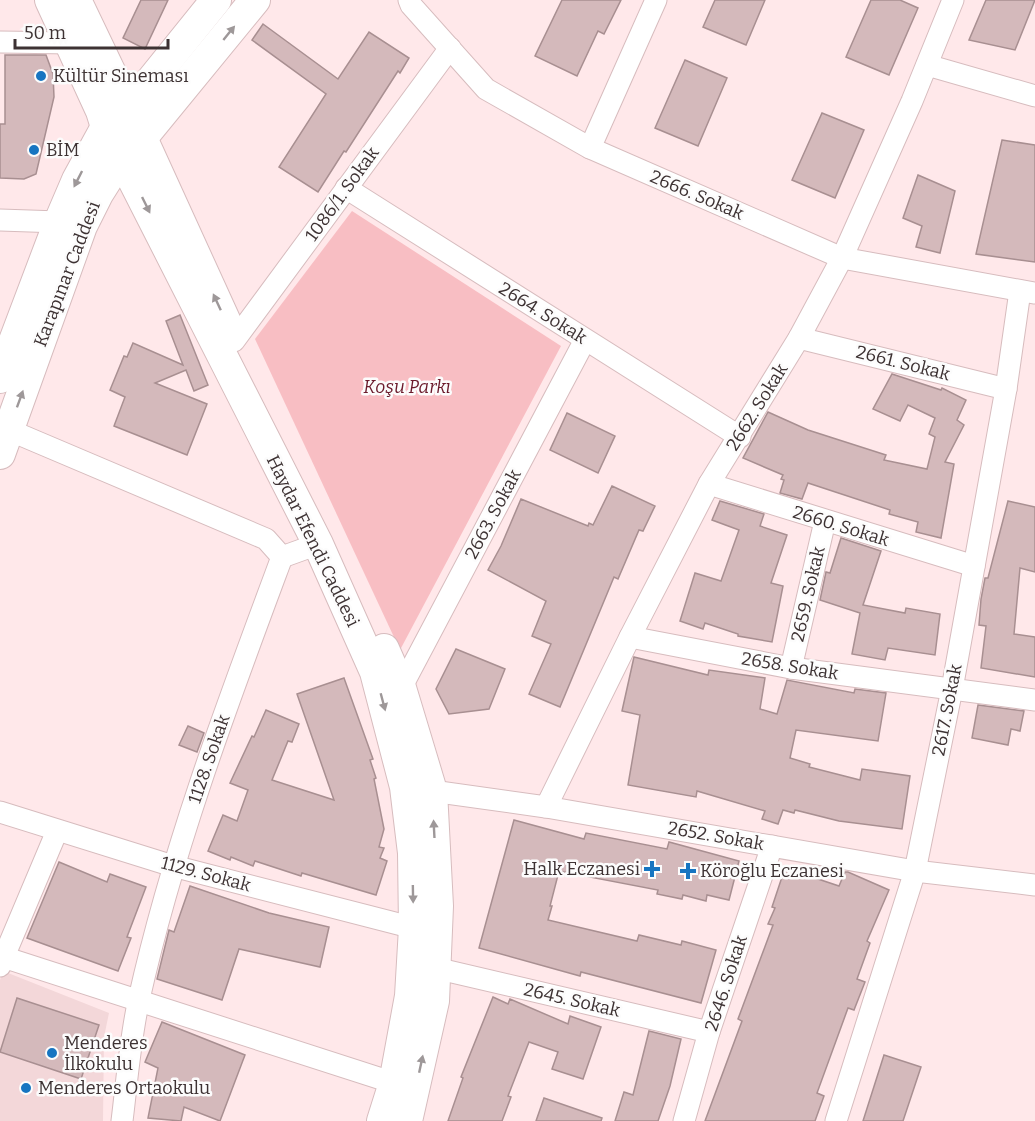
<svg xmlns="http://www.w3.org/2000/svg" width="1035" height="1121" viewBox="0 0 1035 1121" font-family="Bitter,serif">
<rect width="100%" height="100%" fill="#ffe8ea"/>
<path fill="#f3d7d9" d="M3,971L109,1013L104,1037L103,1121H0V980Z"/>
<path fill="#f8bec3" d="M352,211L561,346L400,650L255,339Z"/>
<g fill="#d4b9bb" stroke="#a88f91" stroke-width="1.5">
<path d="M141,0H168L145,49L123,38Z"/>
<path d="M562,0H621L604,34L598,31L577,76L535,56Z"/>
<path d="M715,0H765L746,45L703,27Z"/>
<path d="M871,0H900L918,8L889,75L846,57Z"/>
<path d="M986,0H1035L1015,50L969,40Z"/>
<path d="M263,24L338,79L369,32L409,58L400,73L398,71L346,152L344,151L318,192L279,167L326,94L252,40Z"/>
<path d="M5,55H46L53,74L54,97L36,174L24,179L0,178V124H5Z"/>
<path d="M685,60L727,78L698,146L655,128Z"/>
<path d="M822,113L864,130L835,198L792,180Z"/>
<path d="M1002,140L1035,145V262L976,254Z"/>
<path d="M918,175L955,191L940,253L916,247L922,226L903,218Z"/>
<path d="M180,315L208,385L194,391L186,370L155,383L207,404L187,455L114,426L125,397L110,390L124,356L127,357L133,343L183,365L166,321Z"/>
<path d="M892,374L941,390L942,388L966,400L957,420L964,425L945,462L954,464L941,538L916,532L918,522L889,514L890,510L808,483L802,499L780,493L784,480L781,479L783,475L743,458L768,412L808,430L886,455L884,460L927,469L935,437L929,434L935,418L908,405L900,421L873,409Z"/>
<path d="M567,413L615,436L598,473L550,450Z"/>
<path d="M612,486L655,506L643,531L639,530L618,579L614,577L560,707L529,694L551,644L532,636L546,601L488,570L501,546L521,499L588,526L589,523L593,525Z"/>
<path d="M720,501L764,514L760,526L787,535L771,583L783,586L772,642L738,636V634L705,623L703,629L680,621L695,573L721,581L739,530L712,520Z"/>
<path d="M1008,501L1035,507V572L1020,568L1014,634L1035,637V677L981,668L986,626L979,625L981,599L985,578H988Z"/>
<path d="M841,538L881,551L863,605L905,613L906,608L940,614L935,655L888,648L885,660L852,654L860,613L820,600L826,572L830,573Z"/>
<path d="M456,649L505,669L489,709L449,714L436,689Z"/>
<path d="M634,657L708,675L709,670L765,678L760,709L777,714L787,680L854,693L855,689L886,693L878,741L796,730L790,758L810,764L809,767L860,780L862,769L910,776L902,829L839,821L795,810L794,813L783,810L778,824L762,819L765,811L697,791L696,797L628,785L640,715L622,711Z"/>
<path d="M344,678L373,759L370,760L376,778L374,779L384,829L379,847L384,848L380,858L387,861L376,895L302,873L301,876L255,861L253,866L231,857L230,860L208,851L223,815L237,821L248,790L230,783L252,736L254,737L266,710L299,724L292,742L288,741L272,780L334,800L297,694Z"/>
<path d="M978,705L1024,711L1020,731L1011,729L1008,745L972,738Z"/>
<path d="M188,726L204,733L197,752L179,745Z"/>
<path d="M514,820L584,839L586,833L667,849L669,842L739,861L729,900L707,895L706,901L683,895L682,899L657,894L658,890L559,871L550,906H552L548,920L637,941L639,935L681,945L682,941L716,950L701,1003L581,972L580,976L479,948Z"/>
<path d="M59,862L107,882L110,874L146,887L127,937L131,938L118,971L27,938Z"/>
<path d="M785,868L839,886L845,872H848L889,890L867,941L870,943L857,979L865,982L854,1010L848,1008L817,1093L824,1096L815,1121H705L742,1021L738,1019L773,925L768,924L775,908L772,907Z"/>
<path d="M190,886L269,913L329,927L320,967L239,949L222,1000L157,979L169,930L174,932Z"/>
<path d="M493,997L508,1004L510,999L568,1024L570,1016L601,1027L583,1079L552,1069L558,1052L529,1042L508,1096L511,1097L502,1121H448L463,1078L461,1077Z"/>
<path d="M17,998L99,1025L81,1079L0,1052Z"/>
<path d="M162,1022L245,1055L220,1121L184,1107L181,1121L148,1118L158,1068L145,1062Z"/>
<path d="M649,1031L681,1039L670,1086L658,1121H615L624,1092L633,1095Z"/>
<path d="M884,1055L921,1067L903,1121H863Z"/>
<path d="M544,1098L602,1118L601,1121H536Z"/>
</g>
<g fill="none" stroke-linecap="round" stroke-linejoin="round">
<defs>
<g id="street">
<path d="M409,0L411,5L486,89L590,148L842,258L1034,293"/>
<path d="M0,42L71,43"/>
<path d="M927,65L1035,96"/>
<path d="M590,148L656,0"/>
<path d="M346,188L740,437"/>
<path d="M0,220L59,222"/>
<path d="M799,338L1006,389"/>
<path d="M234,341L450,48"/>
<path d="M9,430L266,539L282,557"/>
<path d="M709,484L974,566"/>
<path d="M630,637L791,668L1035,700"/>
<path d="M791,668L825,521"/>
<path d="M401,688L585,340"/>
<path d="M432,791L546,807L915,871L1035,885"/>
<path d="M546,807L630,637L709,484L799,338L842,258L912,101L953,0"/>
<path d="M0,812L173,866L414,928"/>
<path d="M0,956L394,1083"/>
<path d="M0,966L57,831"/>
<path d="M435,968L709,1032"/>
<path d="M122,1121C127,1081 130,1039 139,999C173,847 228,702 282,557L318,544"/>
<path d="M684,1121L709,1032L772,846"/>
<path d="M836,1121L915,871L952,689L1006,389L1020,291"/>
</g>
<g id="secondary">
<path d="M50,0L101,111L106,127L318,544L375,672L405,787L413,853L414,928L410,996L394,1083L382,1121"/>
<path d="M76,0L142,138L230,331"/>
<path d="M0,378L59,222L77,180L106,127L129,108L216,0"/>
<path d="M0,454L82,226L98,194L122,156L142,138L255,0"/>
<path d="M384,649L401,688L432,791L438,906L434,1001L407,1121"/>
</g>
</defs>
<use href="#street" stroke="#d7bcbe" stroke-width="23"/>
<use href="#secondary" stroke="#d7bcbe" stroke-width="32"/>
<use href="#street" stroke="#fff" stroke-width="21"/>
<use href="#secondary" stroke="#fff" stroke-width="30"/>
</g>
<defs><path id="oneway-solid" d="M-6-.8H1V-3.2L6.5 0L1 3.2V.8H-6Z" transform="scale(1.5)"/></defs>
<g fill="#9e9899">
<use href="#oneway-solid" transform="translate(229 33) rotate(-51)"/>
<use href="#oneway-solid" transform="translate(78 179) rotate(117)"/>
<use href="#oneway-solid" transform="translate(146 205) rotate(64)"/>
<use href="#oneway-solid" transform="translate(217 302) rotate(-115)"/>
<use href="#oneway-solid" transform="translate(20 399) rotate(-70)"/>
<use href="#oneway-solid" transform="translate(383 702) rotate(75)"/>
<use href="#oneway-solid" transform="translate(434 829) rotate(-93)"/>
<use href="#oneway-solid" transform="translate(413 894) rotate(89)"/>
<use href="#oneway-solid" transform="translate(421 1064) rotate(-78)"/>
</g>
<g fill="#1775c1" stroke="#fcfcfc" stroke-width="2">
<circle cx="41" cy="76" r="6"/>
<circle cx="34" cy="150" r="6"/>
<path d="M649 860h6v6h6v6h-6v6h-6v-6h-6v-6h6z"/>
<path d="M685 862h6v6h6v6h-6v6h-6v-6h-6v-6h6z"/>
<circle cx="52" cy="1053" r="6"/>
<circle cx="26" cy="1088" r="6"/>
</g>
<g text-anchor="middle" stroke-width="5" stroke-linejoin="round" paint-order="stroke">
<g font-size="18" fill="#3d3233" stroke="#fcfcfc" text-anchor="start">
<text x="53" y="82">Kültür Sineması</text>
<text x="46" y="156">BİM</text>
<text x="640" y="875" text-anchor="end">Halk Eczanesi</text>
<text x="700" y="877">Köroğlu Eczanesi</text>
<text x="64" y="1049">Menderes<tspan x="64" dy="21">İlkokulu</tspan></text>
<text x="38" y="1094">Menderes Ortaokulu</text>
</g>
<g font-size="18" fill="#3d3233" stroke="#fcfcfc">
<text transform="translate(342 194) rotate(-54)" y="6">1086/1. Sokak</text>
<text transform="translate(697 195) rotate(23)" y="6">2666. Sokak</text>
<text transform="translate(67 274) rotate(-69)" y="6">Karapınar Caddesi</text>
<text transform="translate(543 313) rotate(32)" y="6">2664. Sokak</text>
<text transform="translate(903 363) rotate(14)" y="6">2661. Sokak</text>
<text transform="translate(757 407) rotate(-58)" y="6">2662. Sokak</text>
<text transform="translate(493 514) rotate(-62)" y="6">2663. Sokak</text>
<text transform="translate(841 526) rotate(17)" y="6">2660. Sokak</text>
<text transform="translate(313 541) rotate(64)" y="6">Haydar Efendi Caddesi</text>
<text transform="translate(808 594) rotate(-77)" y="6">2659. Sokak</text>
<text transform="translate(790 666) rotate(9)" y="6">2658. Sokak</text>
<text transform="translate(947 710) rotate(-79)" y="6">2617. Sokak</text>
<text transform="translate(209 759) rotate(-71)" y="6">1128. Sokak</text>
<text transform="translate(716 836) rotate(10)" y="6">2652. Sokak</text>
<text transform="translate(206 874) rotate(15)" y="6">1129. Sokak</text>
<text transform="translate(726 983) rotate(-72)" y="6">2646. Sokak</text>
<text transform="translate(572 1000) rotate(13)" y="6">2645. Sokak</text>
</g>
<g font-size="18" font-style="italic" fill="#6b1a2b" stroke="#fcfcfc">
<text x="407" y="393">Koşu Parkı</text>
</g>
</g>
<path d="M15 39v9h153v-9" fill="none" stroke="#3d3233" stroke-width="3"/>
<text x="24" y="39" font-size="18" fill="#3d3233" stroke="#fcfcfc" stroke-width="4.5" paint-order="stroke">50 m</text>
</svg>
